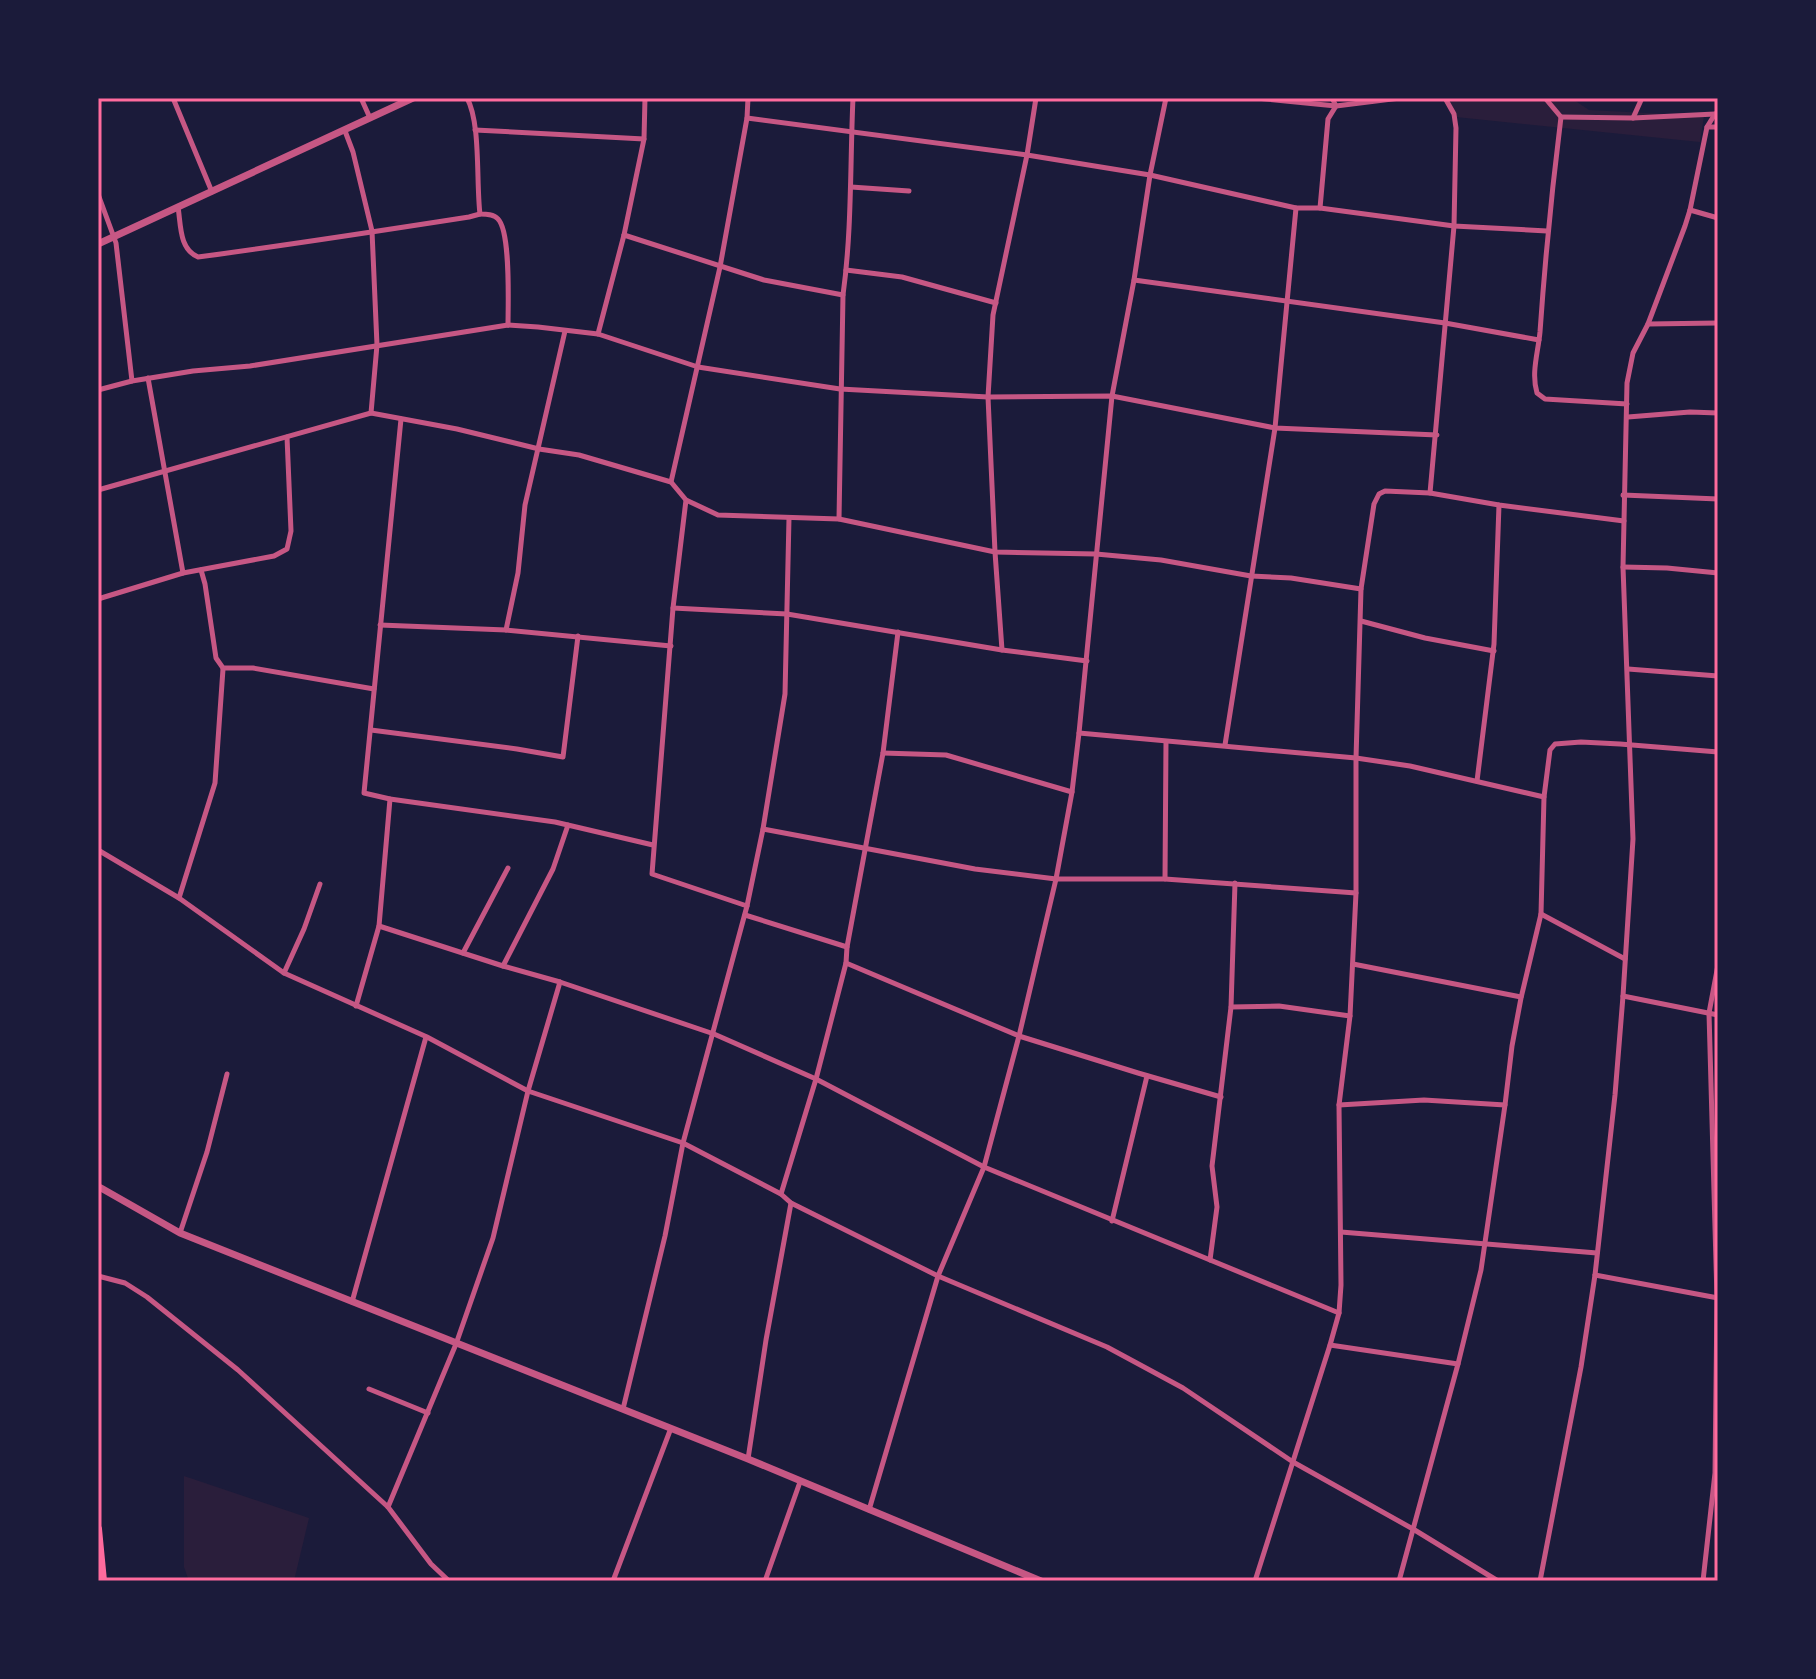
<svg xmlns="http://www.w3.org/2000/svg" width="1816" height="1679" viewBox="0 0 1816 1679" font-family="Cabin,sans-serif">
<rect width="100%" height="100%" fill="#1b1b3a"/>
<g fill="#2a1e3b">
<path d="M1442,98H1571L1589,110L1704,116L1700,142L1456,117Z"/>
<path d="M184,1476L309,1518L294,1581H189L184,1567Z"/>
</g>
<g fill="none" stroke-linecap="round" stroke-linejoin="round">
<g stroke="#c65784" stroke-width="5">
<path d="M173,98L212,192"/>
<path d="M361,98L370,118"/>
<path d="M467,98C481,123 476,183 480,214C486,214 494,214 498,219C511,232 508,305 508,325"/>
<path d="M1256,98L1336,106L1400,98"/>
<path d="M1545,98L1561,117C1552,189 1545,260 1540,332C1538,353 1531,373 1537,393L1545,399L1627,404"/>
<path d="M1561,117L1633,118L1715,114"/>
<path d="M747,118L1027,155L1150,175L1296,208H1320L1454,226L1547,231"/>
<path d="M1633,118L1642,98"/>
<path d="M1707,127H1718"/>
<path d="M475,130L644,139"/>
<path d="M345,131L353,152L372,231L377,345L371,413"/>
<path d="M851,187L909,191"/>
<path d="M98,194L116,243L132,381"/>
<path d="M178,207C181,225 179,249 198,257C289,245 379,231 469,217L480,214"/>
<path d="M1320,208L1328,119L1336,106L1332,98"/>
<path d="M1690,210L1718,218"/>
<path d="M624,235L764,280L843,295"/>
<path d="M846,270L902,277L996,303"/>
<path d="M1134,280L1445,323L1539,340"/>
<path d="M1648,324L1718,323"/>
<path d="M598,334L624,235L644,139L645,98"/>
<path d="M148,378L183,573"/>
<path d="M98,390L132,381L193,371L250,366L508,325L538,327L598,334L698,367L840,389L988,397L1112,396L1275,428L1437,435"/>
<path d="M1628,417L1690,412L1718,413"/>
<path d="M401,419L364,793L390,799L555,822L653,845"/>
<path d="M671,482L720,267L747,118L748,98"/>
<path d="M98,490L371,413L457,429L539,449L579,455L671,482L686,500L718,515L839,519L995,552L1096,554L1161,560L1251,576L1291,578L1361,589"/>
<path d="M1430,493L1454,226L1456,128L1454,114L1445,98"/>
<path d="M1623,495L1718,499"/>
<path d="M686,500L673,608L652,874L747,906"/>
<path d="M839,519L843,295C852,230 850,163 853,98"/>
<path d="M1623,567L1667,568L1718,573"/>
<path d="M201,570L205,584L216,658L223,668H253L374,689"/>
<path d="M98,599L183,573L274,556L287,549L291,531L287,437"/>
<path d="M673,608L787,614L1002,650L1087,661"/>
<path d="M1361,621L1425,638L1494,651"/>
<path d="M380,625L506,630L671,646"/>
<path d="M506,630L518,573L525,505L565,331"/>
<path d="M1002,650L995,552L988,397L993,315L1027,155L1036,98"/>
<path d="M1628,669L1718,676"/>
<path d="M371,730L517,749L563,757L578,636"/>
<path d="M1079,733L1356,758L1410,766L1544,797"/>
<path d="M1225,745L1275,428L1296,208"/>
<path d="M883,753L946,755L1072,792"/>
<path d="M1477,781L1494,644L1499,505"/>
<path d="M763,829L975,869L1056,879H1165L1356,893"/>
<path d="M98,850L179,898L284,973L427,1037L528,1091L683,1143L781,1194L791,1203L938,1276L1107,1347L1183,1388L1293,1462L1413,1529L1498,1581"/>
<path d="M1165,879L1166,742"/>
<path d="M179,898L215,783L223,669"/>
<path d="M1541,914L1625,959"/>
<path d="M745,915L847,947"/>
<path d="M379,926L503,966L560,982L714,1034L816,1079L984,1167L1339,1313"/>
<path d="M463,953L508,868"/>
<path d="M846,963L1019,1036L1138,1073L1221,1097"/>
<path d="M1353,964L1521,997"/>
<path d="M503,966L553,869L568,825"/>
<path d="M284,973L304,929L320,884"/>
<path d="M1623,996L1718,1015"/>
<path d="M356,1006L379,926L390,799"/>
<path d="M1231,1007L1279,1006L1350,1016"/>
<path d="M1339,1105L1424,1100L1505,1105"/>
<path d="M781,1194L816,1079L846,963L847,947L883,753L898,632"/>
<path d="M1112,1221L1147,1076"/>
<path d="M1341,1232L1597,1253"/>
<path d="M180,1233L207,1152L227,1074"/>
<path d="M1210,1260L1217,1207L1212,1166L1231,1007L1235,883"/>
<path d="M1595,1275L1718,1298"/>
<path d="M98,1276L125,1283L147,1297L238,1370L388,1507L431,1564L449,1581"/>
<path d="M352,1302L426,1037"/>
<path d="M1330,1345L1458,1364"/>
<path d="M369,1389L428,1413"/>
<path d="M623,1409L665,1236L683,1143L747,906L763,829L785,694L789,518"/>
<path d="M748,1459L766,1340L791,1203"/>
<path d="M388,1507L456,1344L493,1238L528,1091L560,982"/>
<path d="M869,1510L938,1276L984,1167L1019,1036L1056,879L1072,792L1079,733L1112,396L1134,280L1150,175L1166,98"/>
<path d="M613,1581L671,1428"/>
<path d="M765,1581L800,1482"/>
<path d="M1255,1581L1330,1345L1339,1313L1341,1285L1339,1105L1350,1016L1356,893V758L1361,589L1374,504L1379,494L1385,491L1430,493L1499,505L1624,521"/>
<path d="M1399,1581L1458,1364L1481,1270L1505,1105L1512,1046L1521,998L1541,914L1544,797L1550,750L1555,744L1581,742L1620,744L1718,752"/>
<path d="M1540,1581L1581,1367L1595,1275L1615,1095L1623,996L1633,839L1623,567L1627,383L1633,353L1648,324L1685,226L1690,210L1707,127L1715,114L1718,113"/>
<path d="M1703,1581L1715,1473L1717,1298L1709,1013L1718,965"/>
</g>
<g stroke="#c65784" stroke-width="7">
<path d="M98,244L413,98"/>
<path d="M101,1188L180,1233L748,1459L1041,1581"/>
</g>
<path stroke="#ff6b9d" stroke-width="8" d="M98,1529L103,1581"/>
</g>
<rect width="1816" height="1679" fill="none" stroke="#1b1b3a" stroke-width="200"/>
<rect x="100" y="100" width="1616" height="1479" fill="none" stroke="#ff6b9d" stroke-width="3"/>
</svg>
